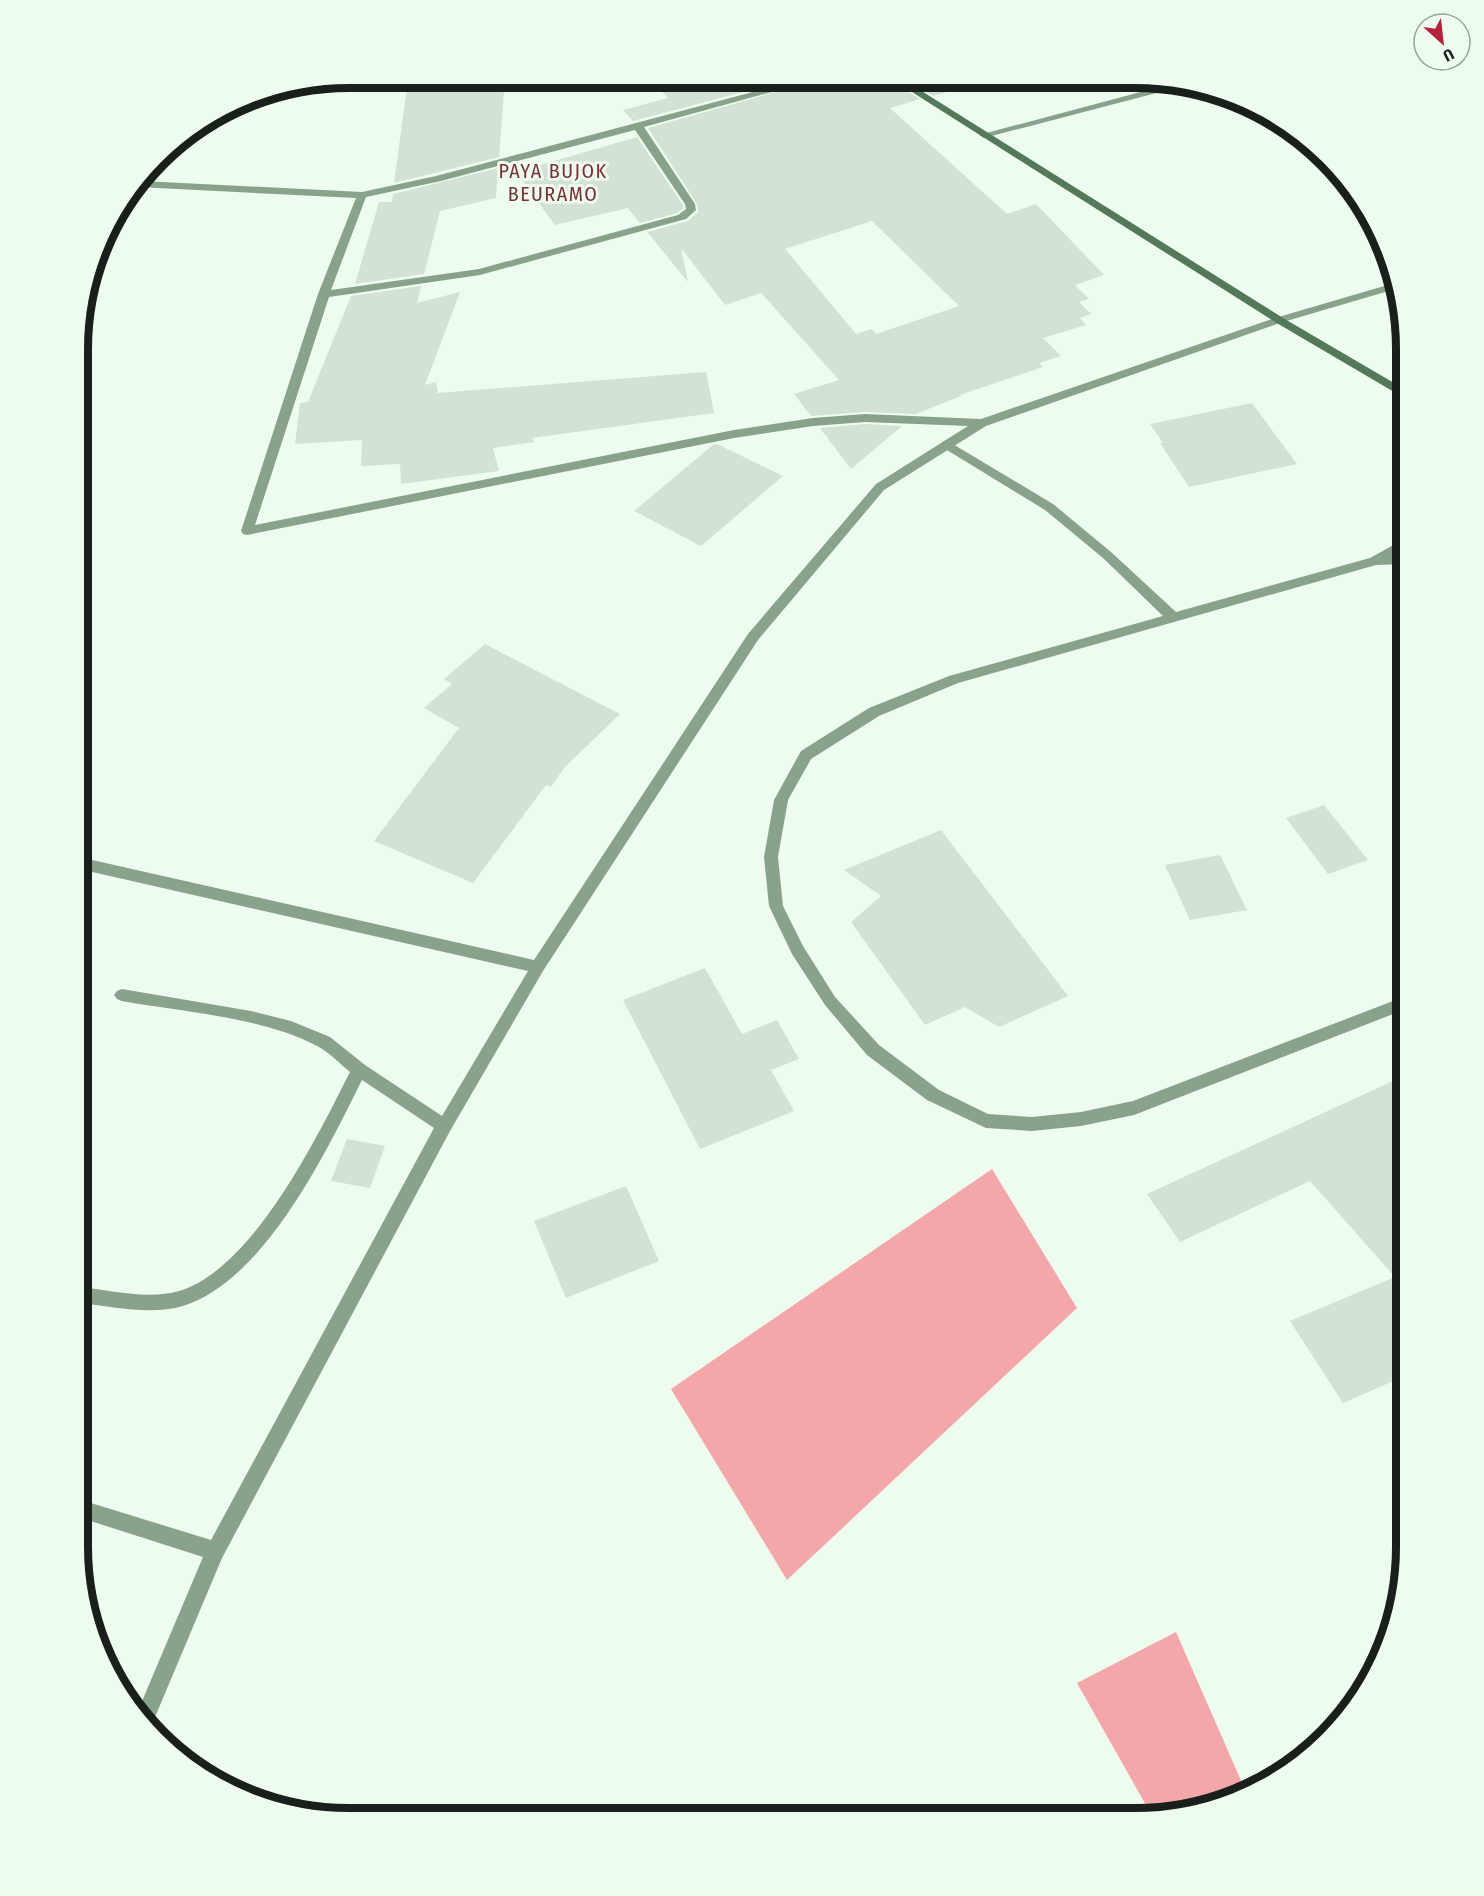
<svg xmlns="http://www.w3.org/2000/svg" width="1484" height="1896" viewBox="0 0 1484 1896" font-family="'Fira Sans Condensed',sans-serif">
<rect width="100%" height="100%" fill="#eefcef"/>
<g fill="#f4a7a8">
<path d="M992,1169L1077,1308L787,1580L671,1389Z"/>
<path d="M1176,1632L1246,1792L1151,1814L1077,1683Z"/>
</g>
<g fill="#d4e2d5" fill-rule="evenodd">
<path d="M505,78L499,157L394,183L408,80Z"/>
<path d="M650,79H792L633,121L623,110L668,98Z"/>
<path d="M821,79L891,80L920,99L890,108L1007,214L1036,204L1104,275L1075,285L1089,299L1079,302L1091,314L1080,318L1086,325L1043,338L1061,356L1039,363L1043,367L960,395L961,396L916,414L865,412L811,416L794,394L839,380L761,293L725,305L681,248L688,282L647,232L688,221L698,212L697,204L648,128ZM872,221L959,306L876,334L872,329L856,334L785,249Z"/>
<path d="M908,80H945L947,92L933,96Z"/>
<path d="M637,137L683,205L684,208L677,213L640,223L628,208L555,225L516,172Z"/>
<path d="M498,168L496,198L440,211L424,274L355,284L379,202H392L393,194Z"/>
<path d="M421,286L417,303L460,292L425,385L436,382L438,393L706,372L714,413L532,438L534,442L493,448L499,471L401,484L400,464L361,466L362,440L295,444L300,403L308,402L351,296Z"/>
<path d="M1252,403L1297,464L1189,487L1160,443H1163L1150,424Z"/>
<path d="M865,424L902,426L851,469L820,428Z"/>
<path d="M714,444H717L783,476L701,546L634,511Z"/>
<path d="M485,644L620,714L564,768L551,787L546,785L473,883L374,841L459,728L424,708L452,684L444,679Z"/>
<path d="M1324,805L1368,860L1328,874L1286,818Z"/>
<path d="M941,830L1068,996L999,1027L965,1007L925,1025L851,922L881,896L844,870Z"/>
<path d="M1220,855L1247,910L1190,920L1165,865Z"/>
<path d="M705,968L742,1034L777,1020L799,1059L771,1070L794,1111L700,1149L623,1000Z"/>
<path d="M1406,1075L1405,1376L1343,1403L1290,1321L1395,1277L1310,1181L1180,1242L1147,1194Z"/>
<path d="M347,1139L385,1146L370,1188L331,1181Z"/>
<path d="M626,1186L659,1261L566,1298L534,1221Z"/>
</g>
<g fill="none" stroke-linecap="round" stroke-linejoin="round">
<path fill="#89a28c" fill-rule="evenodd" d="M946,440L1053,504L1111,552L1176,612L1370,558L1406,538V548L1392,556H1406V564L1376,565L958,683L879,716L811,759L788,800L778,857L783,906L803,946L835,997L879,1045L939,1090L988,1114L1032,1117L1081,1112L1133,1101L1406,996V1009L1134,1115L1081,1126L1032,1131L986,1128L927,1100L867,1055L825,1005L792,954L769,906L764,857L774,800L801,751L869,708L949,676L1163,616L1103,558L1045,510L942,447L940,444Z"/>
<g fill="#89a28c" fill-rule="evenodd">
<path d="M802,79H819L644,127L695,204L696,210L686,219L480,275L329,297L255,525L734,430L813,418L865,414L981,419L1275,318L1391,284L1392,290L1283,322L986,426L884,490L758,640L543,971L450,1131L222,1558L150,1729L137,1713L203,1557L78,1517V1499L211,1540L434,1128L362,1080C326,1152 265,1280 183,1306C150,1316 112,1306 78,1303L79,1287C110,1290 148,1300 179,1291C253,1269 317,1137 350,1072C340,1064 329,1052 317,1046C263,1017 182,1012 122,1001L117,999L114,995L117,991L122,989L251,1011L291,1021L330,1037L365,1065L442,1116L528,971L79,869V857L534,960L748,634L876,484L968,426L865,422L813,426L734,438L247,535L243,534L241,531L318,294L356,198L137,187L142,181L362,192L436,176ZM635,130L685,204L686,209L678,215L479,269L331,290L366,197L441,181Z"/>
<path d="M1178,82L1187,85L984,138L979,135Z"/>
</g>
<path fill="#54785a" fill-rule="evenodd" d="M893,80H904L1283,318L1406,390V399L1275,322Z"/>
</g>
<g text-anchor="middle" stroke-width="6" stroke-linejoin="round" paint-order="stroke">
<g font-size="20" letter-spacing="1.5" fill="#783136" stroke="#eefcef">
<text x="553" y="178">PAYA BUJOK<tspan x="553" dy="23">BEURAMO</tspan></text>
</g>
</g>
<path d="M0 0H1484V1896H0ZM349 88H1135A261 261 0 0 1 1396 349V1547A261 261 0 0 1 1135 1808H349A261 261 0 0 1 88 1547V349A261 261 0 0 1 349 88Z" fill="#eefcef" fill-rule="evenodd"/>
<path fill="none" stroke="#191f1a" stroke-width="8" d="M349 88H1135A261 261 0 0 1 1396 349V1547A261 261 0 0 1 1135 1808H349A261 261 0 0 1 88 1547V349A261 261 0 0 1 349 88Z"/>
<g transform="translate(1442 42) rotate(153)"><circle r="28" fill="#eefcef" stroke="#99a49a" stroke-width="1.5"/>
<path d="M0-4.5L10 22L0 15L-10 22Z" fill="#b3213a"/>
<text y="-9" font-size="16" font-weight="bold" text-anchor="middle" fill="#191f1a">U</text>
</g>
</svg>
